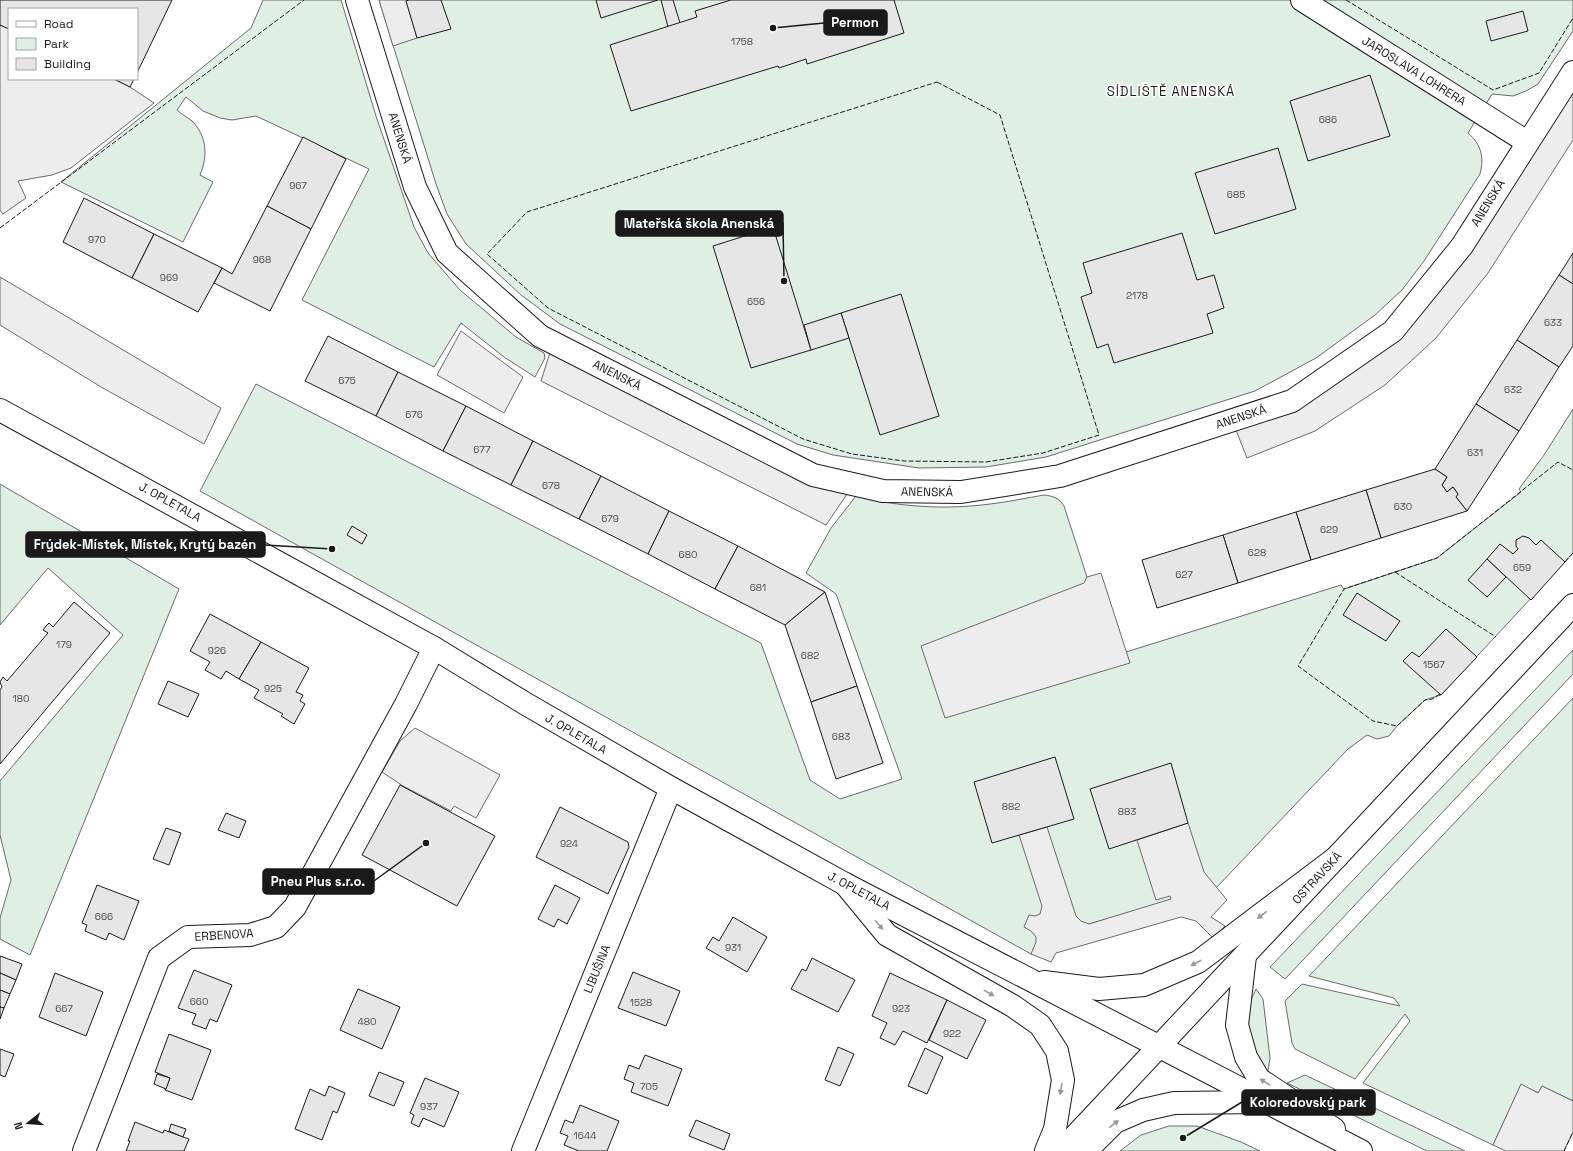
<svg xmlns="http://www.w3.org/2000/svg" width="1573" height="1151" viewBox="0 0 1573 1151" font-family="'Space Grotesk',sans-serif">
<rect width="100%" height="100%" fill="#fff"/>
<g fill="#e0efe3" stroke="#6a6a6a">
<path d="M263,0H341L376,116L414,227L428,253L460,290L516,337L544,353L545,358L535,377L504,357L461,323L434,367L302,300L369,169L256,116L232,120L220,118L203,111L186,97L177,110C181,114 187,117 192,121C207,136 208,156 200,175L213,182L183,242L61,182L251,28Z"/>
<path d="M379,0H1573V31L1538,84L1526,91L1513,96L1492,94L1468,133C1482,145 1484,158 1480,174L1424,261L1402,290L1375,315L1316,358L1255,391L1046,457L986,467L919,468L833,455L797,444L560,324L521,295L466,244L447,214L436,184Z"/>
<path d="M256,384L761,643L810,780L840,799L902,779L836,594L806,573L831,528L856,496C899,507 945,510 990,504C1008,502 1026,498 1044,495C1053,496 1059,498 1064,506L1087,577L1126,652L1341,585L1344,589L1437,558L1521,492L1519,489L1544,455L1573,409V553L1441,695L1425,700L1397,726L1389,736L1377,739L1367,735L1348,749L1216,888L1089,924L1031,954L200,491Z"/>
<path d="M0,484L179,589L30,955L0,939V918L11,880L0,835V781L123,635L48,568L0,625Z"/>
<path d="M1573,650V674L1285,979L1270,967Z"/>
<path d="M1573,698V1101L1542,1086L1539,1093L1521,1085L1493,1145L1363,1083L1410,1021L1405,1014L1355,1079L1295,1049L1292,1043L1285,1001L1302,984L1400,1006L1394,998L1309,976Z"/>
<path d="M1256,989L1263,999L1270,1058L1268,1071C1250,1057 1246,1034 1248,1012C1248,1005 1253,996 1256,989Z"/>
<path d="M1305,1075L1465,1151H1427L1287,1083Z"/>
<path d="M1169,1126H1197L1241,1142L1260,1151H1120L1141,1135Z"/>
</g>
<g fill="#ededed" stroke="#6a6a6a">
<path d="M379,0H406L417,38L393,46Z"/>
<path d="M0,25L9,29V79H114L130,87L154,103L71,168L52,175L18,181L26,198L3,214L0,210Z"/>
<path d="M1573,72V140L1488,273L1436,338L1385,385L1315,431L1247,458L1232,420L1292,401L1393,331Z"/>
<path d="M0,277L221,408L204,444L101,387L0,325Z"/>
<path d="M461,331L523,377L504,413L437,375Z"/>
<path d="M553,343L854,484L826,525L541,381Z"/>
<path d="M1101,573L1130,663L945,718L921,646L1084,583L1087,577Z"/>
<path d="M415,728L500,775L476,818L454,806L451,811L403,786L382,772L400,741Z"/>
<path d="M1188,823L1204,872L1227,900L1211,917L1225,926L1213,938L1196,921L1181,917L1056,953L1051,962L1031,954L1036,942V937L1031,931L1024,927L1029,915L1035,916L1040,914L1042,906L1019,835L1047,827L1076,916L1081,921L1089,924L1171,899L1170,896L1156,900L1137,840Z"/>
<path d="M1521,1084L1538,1093L1542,1086L1573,1101V1132L1564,1151H1506L1493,1145Z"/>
</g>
<g fill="#e6e6e6" stroke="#1a1a1a">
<path d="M0,0H172L137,73V9H9V29L0,25Z"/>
<path d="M409,0H441L451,29L417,38L406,1Z"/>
<path d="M596,0H658L601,18Z"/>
<path d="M661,0H673L680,23L668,27Z"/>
<path d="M731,0H894L904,33L807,64L806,59L779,68L778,66L631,111L610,45L697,17L695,11Z"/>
<path d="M1523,11L1528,31L1491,41L1486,21Z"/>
<path d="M1370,75L1390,136L1308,161L1290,101Z"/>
<path d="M114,79H134L130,87Z"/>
<path d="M303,137L346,159L311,229L267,206Z"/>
<path d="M1278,148L1296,209L1215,234L1195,173Z"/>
<path d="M84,198L154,234L132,278L63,242Z"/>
<path d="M267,206L311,229L270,311L214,283L222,268L232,274Z"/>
<path d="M773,227L811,350L751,368L713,246Z"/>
<path d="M1182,233L1197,280L1214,275L1224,308L1207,314L1213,333L1114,363L1108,344L1097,348L1081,297L1092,293L1083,263Z"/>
<path d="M154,234L222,268L198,312L132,278Z"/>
<path d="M1573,253V284L1559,275Z"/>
<path d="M1559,275L1573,284V346L1559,367L1517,340Z"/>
<path d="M901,294L939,416L880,435L841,313Z"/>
<path d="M841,313L849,338L811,350L804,325Z"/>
<path d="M328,336L398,372L376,416L305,381Z"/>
<path d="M1517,340L1559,367L1519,431L1476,404Z"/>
<path d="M398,372L466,406L443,451L376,416Z"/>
<path d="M1476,404L1519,431L1467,511L1456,497L1458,494L1453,487L1447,492L1442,485L1447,477L1435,469Z"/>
<path d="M466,406L533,441L511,485L443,451Z"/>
<path d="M533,441L601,476L579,519L511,485Z"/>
<path d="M1435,469L1447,477L1442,485L1447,492L1453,487L1458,494L1456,497L1467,511L1381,538L1366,490Z"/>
<path d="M601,476L669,511L648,554L579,519Z"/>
<path d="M1366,490L1381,538L1311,560L1296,512Z"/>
<path d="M669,511L738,546L715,589L648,554Z"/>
<path d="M1296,512L1311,560L1238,583L1223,535Z"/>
<path d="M352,526L367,535L362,544L347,535Z"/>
<path d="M1223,535L1238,583L1157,608L1142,560Z"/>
<path d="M1523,536L1529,538L1536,545L1541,540L1565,562L1531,600L1487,559L1500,544L1513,554L1518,549L1516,546V540Z"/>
<path d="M738,546L825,592L785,625L715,589Z"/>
<path d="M1487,559L1506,577L1487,597L1468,580Z"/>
<path d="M825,592L857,686L811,702L785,625Z"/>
<path d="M1357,593L1400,621L1386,641L1343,615Z"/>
<path d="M74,602L110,633L0,764V690L2,687L0,682L3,677L7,681L48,633L43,630L46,626L49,623L53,627Z"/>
<path d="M210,614L261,642L239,679L226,671L221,679L205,670L210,662L190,651Z"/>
<path d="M1446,629L1477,657L1441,695L1403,661L1412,652L1419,657Z"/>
<path d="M261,642L309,668L296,692L303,695L300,701L305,704L294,724L281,716L283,714L254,698L259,690L239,679Z"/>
<path d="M168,681L199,694L188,717L158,704Z"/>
<path d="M857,686L883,763L836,779L811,702Z"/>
<path d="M1055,757L1074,819L992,843L974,782Z"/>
<path d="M1171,763L1188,823L1109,849L1090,789Z"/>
<path d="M400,785L495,836L457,906L362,855Z"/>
<path d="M560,807L628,842L629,847L608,894L536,857Z"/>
<path d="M226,813L246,821L239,838L218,830Z"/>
<path d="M166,828L181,833L169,865L153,859Z"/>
<path d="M97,885L139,901L124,940L109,933L106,940L85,931L87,925L82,923Z"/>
<path d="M555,885L580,898L567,924L558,919L554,927L538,919Z"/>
<path d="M733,917L767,937L747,972L706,948L713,937L719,941Z"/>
<path d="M0,956L22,964L16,980L0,973Z"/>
<path d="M812,958L855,980L838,1012L791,989L802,969L806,971Z"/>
<path d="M194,970L232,985L217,1022L210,1019L206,1029L192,1024L196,1014L178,1008Z"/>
<path d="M633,972L680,991L666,1026L618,1008Z"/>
<path d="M0,973L16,980L10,994L0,990Z"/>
<path d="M55,973L103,992L86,1036L39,1017Z"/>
<path d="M890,973L947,1000L927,1043L903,1031L895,1045L880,1038L887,1023L872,1016Z"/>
<path d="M358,989L400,1007L382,1049L340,1030Z"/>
<path d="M0,990L10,994L4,1008L0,1007Z"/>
<path d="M947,1000L986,1020L967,1059L929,1040Z"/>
<path d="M0,1007L4,1008L0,1019Z"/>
<path d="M169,1034L211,1050L192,1100L165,1090L170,1078L155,1072Z"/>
<path d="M838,1047L854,1054L840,1086L825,1080Z"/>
<path d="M925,1048L943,1057L927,1094L908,1086Z"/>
<path d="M0,1049L14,1054L5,1077L0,1075Z"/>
<path d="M645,1055L682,1069L668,1106L631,1092L634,1083L624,1079L629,1065L639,1069Z"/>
<path d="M379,1072L404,1082L394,1106L369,1096Z"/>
<path d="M157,1074L170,1078L166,1089L154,1084Z"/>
<path d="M425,1078L459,1092L444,1127L423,1118L419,1127L411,1123L414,1115L410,1113Z"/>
<path d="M329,1086L345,1093L337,1113L333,1111L322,1140L295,1129L310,1089L325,1096Z"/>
<path d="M580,1105L619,1121L607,1151H579L564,1145L568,1136L560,1133L565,1120L573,1123Z"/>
<path d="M696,1120L730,1134L724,1150L689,1136Z"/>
<path d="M135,1122L163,1133L164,1130L189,1139L184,1151H126L130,1141H128Z"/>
<path d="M171,1124L186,1129L183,1137L169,1131Z"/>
</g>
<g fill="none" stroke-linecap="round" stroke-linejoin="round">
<defs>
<g id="minor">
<path d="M357,0L415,187L447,253L540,336L813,475L883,491L961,492L1060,476L1292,401L1393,331L1462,246L1573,72"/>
<path d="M1302,0L1527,142"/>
<path d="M845,884L887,935L1013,1006L1040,1025L1057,1051L1063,1080L1055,1129L1046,1151"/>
<path d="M1245,956L1237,1025L1246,1057L1259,1079L1334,1129"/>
<path d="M84,1151L159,958L188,937L250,935L276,927L295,907L406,704L434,648"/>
<path d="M523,1151L671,788"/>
<path d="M1061,1151L1573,605"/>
</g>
<g id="major">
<path d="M0,410L434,648L526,704L671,788L845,884L1361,1151"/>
<path d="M1044,982L1099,989L1144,985L1198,962L1337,857"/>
<path d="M1086,1151L1115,1122L1143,1110L1174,1103L1264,1102"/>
</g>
</defs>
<use href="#minor" stroke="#1a1a1a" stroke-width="24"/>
<use href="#major" stroke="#1a1a1a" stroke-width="24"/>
<use href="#minor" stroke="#fff" stroke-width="22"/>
<use href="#major" stroke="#fff" stroke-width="22"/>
<g stroke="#1a1a1a" stroke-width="1" stroke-dasharray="5 2" stroke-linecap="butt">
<path d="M1346,0L1493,90L1539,73L1573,18"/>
<path d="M937,82L1000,115L1099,435L1043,453L986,462L904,461L852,454L803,439L548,308L487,254L527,212Z"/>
<path d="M0,228L304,0"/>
<path d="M1565,562L1573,553"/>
<path d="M1395,572L1496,637"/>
<path d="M1440,694L1432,699L1425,700L1397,726L1373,721L1298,666L1344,589L1437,558L1558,462L1573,470"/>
<path d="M1564,1151L1573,1132"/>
</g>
</g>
<defs><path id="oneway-solid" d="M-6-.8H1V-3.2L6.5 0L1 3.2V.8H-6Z"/></defs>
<g fill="#989898">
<use href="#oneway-solid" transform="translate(1262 915) rotate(142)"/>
<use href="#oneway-solid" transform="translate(879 925) rotate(50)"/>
<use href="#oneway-solid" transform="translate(1196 963) rotate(153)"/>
<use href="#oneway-solid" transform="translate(989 993) rotate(29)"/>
<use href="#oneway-solid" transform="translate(1265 1082) rotate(-148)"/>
<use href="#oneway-solid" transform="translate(1061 1089) rotate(99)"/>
<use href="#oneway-solid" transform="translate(1114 1124) rotate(-37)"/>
</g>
<g text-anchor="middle" stroke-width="3" stroke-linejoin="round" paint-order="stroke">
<g font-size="10" fill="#4d4d4d">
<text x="742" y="45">1758</text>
<text x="1328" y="123">686</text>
<text x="298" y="189">967</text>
<text x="1236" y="198">685</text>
<text x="97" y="243">970</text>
<text x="262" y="263">968</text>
<text x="169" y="281">969</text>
<text x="1137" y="299">2178</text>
<text x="756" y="305">656</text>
<text x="1553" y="326">633</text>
<text x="347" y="384">675</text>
<text x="1513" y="393">632</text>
<text x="414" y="418">676</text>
<text x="482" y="453">677</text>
<text x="1475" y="456">631</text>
<text x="551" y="489">678</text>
<text x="1403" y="510">630</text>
<text x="610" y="522">679</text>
<text x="1329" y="533">629</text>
<text x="1257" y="556">628</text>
<text x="688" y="558">680</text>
<text x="1522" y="571">659</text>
<text x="1184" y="578">627</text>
<text x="758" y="591">681</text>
<text x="64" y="648">179</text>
<text x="217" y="654">926</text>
<text x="810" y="659">682</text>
<text x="1434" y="668">1567</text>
<text x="273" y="692">925</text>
<text x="21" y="702">180</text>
<text x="841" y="740">683</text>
<text x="1011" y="810">882</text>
<text x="1127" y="815">883</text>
<text x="569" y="847">924</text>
<text x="104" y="920">666</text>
<text x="733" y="951">931</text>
<text x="199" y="1005">660</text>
<text x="641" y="1006">1528</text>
<text x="64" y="1012">667</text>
<text x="901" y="1012">923</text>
<text x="367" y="1025">480</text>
<text x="952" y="1037">922</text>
<text x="649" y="1090">705</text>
<text x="429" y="1110">937</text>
<text x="585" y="1139">1644</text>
</g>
<g font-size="12" fill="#1a1a1a" stroke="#fff">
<text transform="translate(1414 71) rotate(32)" y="4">JAROSLAVA LOHRERA</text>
<text transform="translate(400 138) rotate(73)" y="4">ANENSKÁ</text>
<text transform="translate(1488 203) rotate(-58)" y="4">ANENSKÁ</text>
<text transform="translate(617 375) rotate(27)" y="4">ANENSKÁ</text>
<text transform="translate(1241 417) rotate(-18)" y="4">ANENSKÁ</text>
<text transform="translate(927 492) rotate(1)" y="4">ANENSKÁ</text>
<text transform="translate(170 502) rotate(29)" y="4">J. OPLETALA</text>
<text transform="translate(576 734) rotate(30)" y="4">J. OPLETALA</text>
<text transform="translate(1317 878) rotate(-47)" y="4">OSTRAVSKÁ</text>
<text transform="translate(859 891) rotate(28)" y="4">J. OPLETALA</text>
<text transform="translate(224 935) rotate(-4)" y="4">ERBENOVA</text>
<text transform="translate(597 969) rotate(-68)" y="4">LIBUŠINA</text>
</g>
<g font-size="13" letter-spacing="1" fill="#1a1a1a" stroke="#fff">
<text x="1171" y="96">SÍDLIŠTĚ ANENSKÁ</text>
</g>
</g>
<path fill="none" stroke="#1a1a1a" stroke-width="1.5" d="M773 28L824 23M784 281L783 223M332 549L265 545M426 843L374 881M1183 1138L1242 1102"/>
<g fill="#1a1a1a" stroke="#fff" stroke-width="1.5">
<circle cx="773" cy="28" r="4"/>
<circle cx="784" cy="281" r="4"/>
<circle cx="332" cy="549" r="4"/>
<circle cx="426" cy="843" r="4"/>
<circle cx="1183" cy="1138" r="4"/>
</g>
<g fill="#1a1a1a" stroke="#1a1a1a" stroke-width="1.5">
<rect x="824" y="10" width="63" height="25" rx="4"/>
<rect x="616" y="211" width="167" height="25" rx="4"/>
<rect x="26" y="532" width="239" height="25" rx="4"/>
<rect x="263" y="869" width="111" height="25" rx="4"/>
<rect x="1242" y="1090" width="133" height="25" rx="4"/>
</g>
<g font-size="13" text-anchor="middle" font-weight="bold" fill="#fff">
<text x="855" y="27">Permon</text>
<text x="699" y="228">Mateřská škola Anenská</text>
<text x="145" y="549">Frýdek-Místek, Místek, Krytý bazén</text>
<text x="318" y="886">Pneu Plus s.r.o.</text>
<text x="1308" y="1107">Koloredovský park</text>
</g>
<rect x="8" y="8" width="130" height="72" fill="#ffffff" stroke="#a3a3a3"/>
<rect x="16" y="21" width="20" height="6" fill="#ffffff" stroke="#a3a3a3"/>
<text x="44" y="28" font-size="12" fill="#1a1a1a">Road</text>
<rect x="16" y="38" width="20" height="12" fill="#e0efe3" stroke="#a3a3a3"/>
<text x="44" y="48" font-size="12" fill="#1a1a1a">Park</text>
<rect x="16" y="58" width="20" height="12" fill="#e6e6e6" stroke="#a3a3a3"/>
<text x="44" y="68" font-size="12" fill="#1a1a1a">Building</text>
<g transform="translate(28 1123) rotate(253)" stroke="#ffffff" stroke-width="3" paint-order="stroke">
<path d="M0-3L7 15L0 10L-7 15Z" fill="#1a1a1a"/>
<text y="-6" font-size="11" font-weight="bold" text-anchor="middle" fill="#1a1a1a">N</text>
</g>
</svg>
